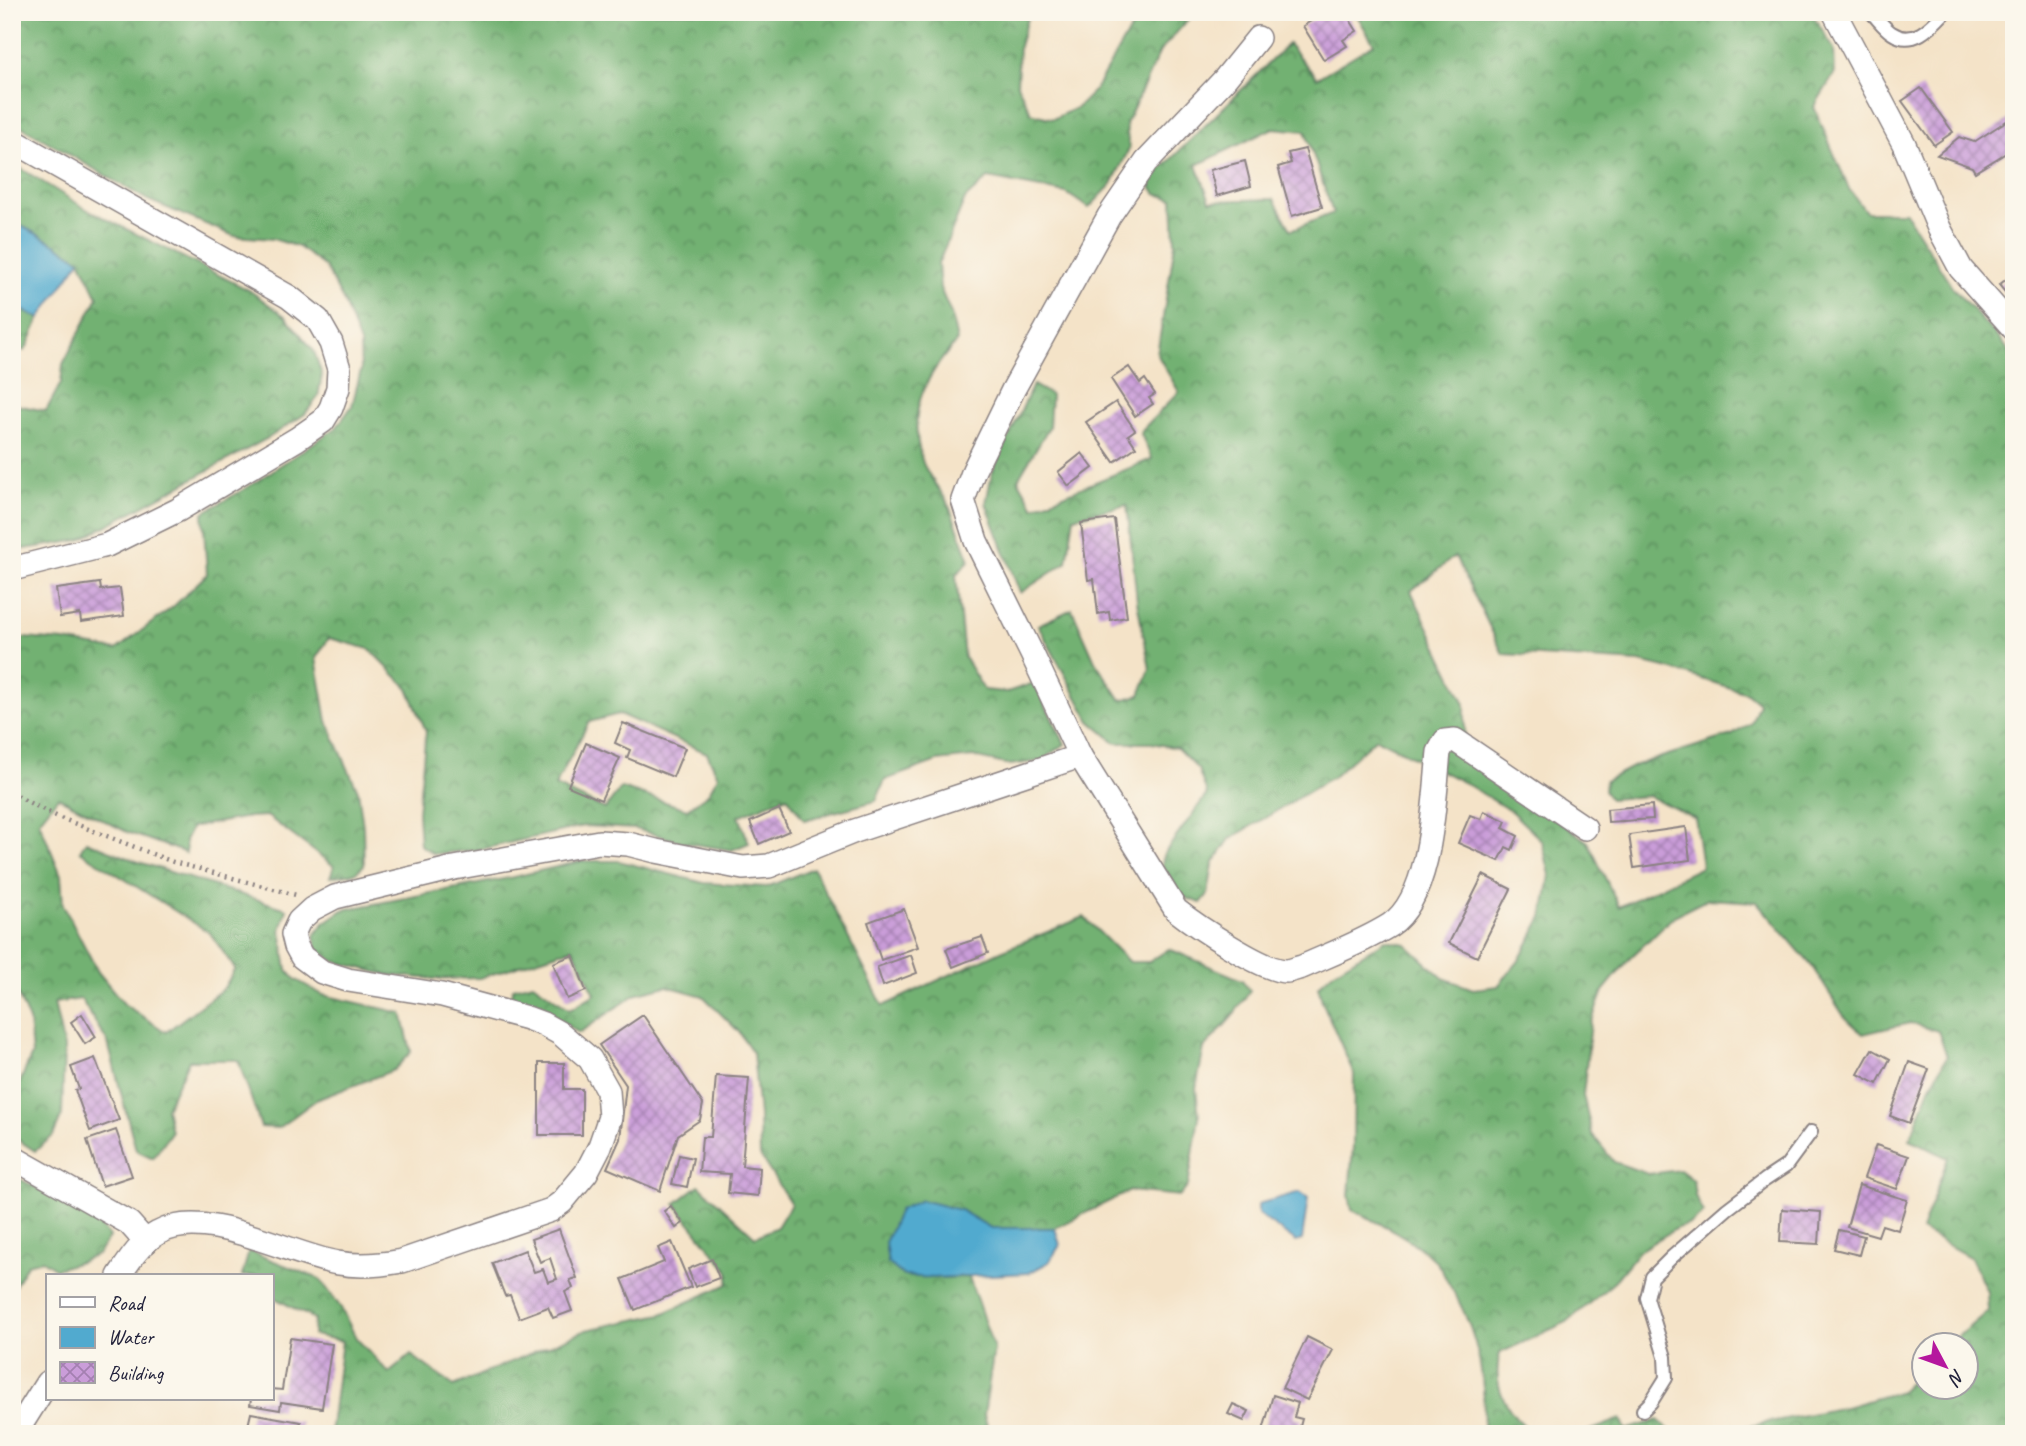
<svg xmlns="http://www.w3.org/2000/svg" width="2026" height="1446" viewBox="0 0 2026 1446" font-family="Caveat,sans-serif">
<defs>
<pattern id="forest-crowns" width="20" height="18" patternUnits="userSpaceOnUse" patternTransform="scale(1.75)"><rect width="20" height="18" fill="#72b172"/><path d="M2 6a3 3 0 1 1 6 0M12 15a3 3 0 1 1 6 0" fill="none" stroke="#5d905f"/></pattern>
<pattern id="building-cross-hatch" width="8" height="8" patternUnits="userSpaceOnUse" patternTransform="scale(1.75)"><rect width="8" height="8" fill="#ca9dd9"/><path d="M0 0l8 8M0 8l8-8" fill="none" stroke="#a480b1"/></pattern>
</defs>
<rect width="100%" height="100%" fill="#fbf7ec"/>
<filter id="ink" filterUnits="userSpaceOnUse"><feTurbulence type="fractalNoise" baseFrequency=".0143" numOctaves="2"/><feDisplacementMap in="SourceGraphic" scale="14" xChannelSelector="R" yChannelSelector="G"/><feConvolveMatrix kernelMatrix="1 2 1 2 8 2 1 2 1" color-interpolation-filters="sRGB"/></filter>
<filter id="wash" filterUnits="userSpaceOnUse"><feTurbulence type="fractalNoise" baseFrequency=".00686" numOctaves="4" result="noise"/><feDisplacementMap in="SourceGraphic" scale="28" xChannelSelector="R" yChannelSelector="G"/><feGaussianBlur stdDeviation="1.57" result="paint"/><feColorMatrix in="noise" values="0 0 0 0 0 0 0 0 0 0 0 0 0 0 0 0 0 1.4 0 .05"/><feComposite in="paint" operator="in"/></filter>
<g filter="url(#wash)">
<rect width="100%" height="100%" fill="#f4e3c8"/>
<g fill="url(#forest-crowns)" stroke="#4a6a56" stroke-width="2" fill-rule="evenodd">
<path d="M12,12H1029L1019,46L1017,84L1031,113L1053,119L1078,107L1095,90L1126,36L1144,12H1195L1160,51L1126,124L1129,149L1112,184L1089,208L1066,193L988,178L965,199L938,264L940,288L951,314L957,341C923,379 906,412 923,463C928,476 939,488 946,500C955,519 962,540 970,560L956,575L964,657L984,690L1007,692L1034,683L1065,744L1041,761L1010,765L973,757L937,761L885,780L876,801L804,820L787,796L739,816L749,843L732,850L686,843L635,829L584,826L482,849L434,854L420,845L418,812L426,731L408,688L369,649L329,638L316,658L327,721L358,791L363,826L364,865L355,873L330,877L334,866L267,816L249,817L192,827L185,840L186,853L127,832L58,797L39,821L61,875L63,905L98,972L124,1004L166,1032L224,988L235,969L210,933L80,851L86,841L136,861L287,909L281,930L287,970L295,979L323,995L402,1013L411,1052L394,1070L316,1100L278,1128L261,1127L238,1060H189L166,1108L171,1132L153,1158L136,1150L108,1043L81,999L54,1003L64,1048L62,1115L53,1136L35,1151L12,1136V1101L32,1054L29,1021L16,990L12,986V637L64,641L116,650L174,606L207,574L203,513L248,487L336,428L352,406L361,370L360,344L343,300L325,267L299,247L273,239L234,236L146,199L12,121ZM619,714L707,753L718,776L708,794L687,809L621,788L605,809L555,786L589,722Z"/>
<path d="M1355,12H1811L1834,49L1835,73L1814,107L1849,189L1866,212H1905L1953,288L2014,356V1434H1711L1849,1406L1901,1391L1924,1369V1386H1966V1344H1949L1988,1311L1987,1292L1971,1258L1921,1230L1948,1158L1910,1139L1930,1088L1947,1056L1938,1031L1910,1023L1863,1034L1844,1016L1811,965L1757,902L1708,899L1674,916L1631,957L1603,991L1591,1023L1583,1095L1592,1134L1614,1162L1648,1174L1680,1170L1693,1180L1695,1196L1704,1213L1690,1224L1677,1228L1639,1251L1613,1283L1567,1322L1500,1353C1491,1386 1507,1415 1535,1434H1478L1483,1429C1487,1377 1477,1329 1449,1284C1445,1277 1441,1267 1435,1261C1412,1238 1382,1224 1352,1210L1349,1195L1353,1147L1354,1074L1322,1001L1318,986L1333,972L1386,940L1406,944L1443,978L1473,989L1498,986L1518,962L1543,917L1550,875L1542,841L1512,812L1465,783L1376,738L1334,776L1230,839L1213,864L1208,894L1201,903L1183,897L1162,865L1164,854L1207,794L1198,769L1177,748L1152,743H1116L1090,721L1038,625L1072,609L1095,661L1121,700L1140,695L1150,669L1137,601L1127,505L1074,517L1067,562L1020,593L986,503L992,473L1033,385L1051,395L1049,427L1018,479L1034,507L1152,459L1140,432L1179,392L1157,354L1175,243L1173,199L1156,194L1148,182L1288,44L1317,78L1374,44ZM1273,128L1305,131L1333,213L1291,230L1274,199L1210,201L1197,165ZM1455,556L1503,654L1640,662L1673,670L1747,693L1759,703L1751,723L1732,735L1636,765L1605,781L1604,791L1610,799L1649,796L1695,818L1702,867L1619,907L1588,842L1465,755V704L1411,591Z"/>
<path d="M12,163L88,210L249,290L286,317L314,351L322,375L318,397L305,414L270,437L80,540L12,551V404L46,411L61,383L63,364L98,297L80,260L50,241L12,221Z"/>
<path d="M12,306L40,318L25,351L12,347Z"/>
<path d="M582,861H619L704,883L767,887L813,868L883,1006L1001,951L1084,917L1129,962H1149L1169,949L1242,980L1250,991L1230,1019L1204,1048L1196,1088L1199,1117L1188,1186L1180,1196L1130,1191L1055,1228H991L960,1210L904,1276L933,1278L969,1277L994,1349L984,1415L990,1434H330L342,1341L313,1335L314,1319L271,1296V1276H242L249,1251L320,1279L341,1308L356,1338L389,1373L411,1355L454,1386L586,1330L662,1314L728,1284L729,1272L675,1204L699,1185L755,1237L777,1227L791,1204L760,1156L759,1116L753,1053L739,1032L703,996L667,986L638,993L579,1033L559,1020L510,997L513,988L533,983L570,1009L595,994L573,948L480,978L436,979L388,975L334,961L317,949L314,936L324,923L343,910L509,878Z"/>
<path d="M12,1175L96,1219L109,1237L98,1254L80,1262L56,1269L42,1260L27,1264L12,1291Z"/>
<path d="M1621,1419L1626,1430L1658,1420L1673,1433L1688,1434H1581Z"/>
</g>
<g fill="#51aacf" stroke="#3a6685" stroke-width="2">
<path d="M12,221L50,241L80,260L40,318L12,306Z"/>
<path d="M1300,1192L1308,1198L1302,1240L1296,1242L1258,1214V1204Z"/>
<path d="M921,1200L960,1210L991,1228H1055L1060,1245L1049,1262L1029,1273L933,1278L904,1276L888,1263L885,1243L899,1210Z"/>
</g>
<g id="blocks">
<g fill="url(#building-cross-hatch)">
<path d="M1326,12H1345L1357,31L1343,40L1347,46L1324,60L1303,26Z"/>
<path d="M1921,88L1953,132L1934,145L1902,101Z"/>
<path d="M2014,116V148L1975,172L1972,167L1937,155L1959,137L1974,142Z"/>
<path d="M1305,149L1322,207L1292,216L1278,167L1291,163L1288,153Z"/>
<path d="M1245,161L1251,186L1217,196L1210,170Z"/>
<path d="M2014,273V303L1999,285Z"/>
<path d="M1129,367L1140,383L1145,379L1155,394L1149,398L1153,404L1135,416L1111,379Z"/>
<path d="M1116,402L1135,430L1128,435L1136,447L1114,462L1086,422Z"/>
<path d="M1082,453L1093,468L1069,486L1058,472Z"/>
<path d="M1114,519L1127,617L1110,620L1109,612L1098,614L1094,579L1088,580L1081,523Z"/>
<path d="M100,583L101,590L120,588L124,616L81,622L80,614L60,617L56,589Z"/>
<path d="M623,723L685,748L673,777L627,758L630,750L615,743Z"/>
<path d="M586,743L620,758L601,800L568,786Z"/>
<path d="M1652,805L1653,819L1608,822L1607,809Z"/>
<path d="M779,809L789,831L759,844L750,822Z"/>
<path d="M1484,811L1506,821L1503,828L1518,836L1512,850L1506,847L1499,861L1458,843L1470,815L1481,819Z"/>
<path d="M1686,827L1690,860L1634,868L1629,835Z"/>
<path d="M1483,875L1511,889L1477,957L1449,943Z"/>
<path d="M904,909L918,947L881,960L868,922Z"/>
<path d="M982,937L988,953L953,967L946,949Z"/>
<path d="M573,955L586,991L567,999L553,963Z"/>
<path d="M911,955L917,973L883,986L877,967Z"/>
<path d="M82,1014L96,1037L85,1044L71,1022Z"/>
<path d="M643,1015L703,1104L700,1120L678,1135L660,1191L607,1168L620,1139L626,1085L599,1045Z"/>
<path d="M1872,1049L1890,1059L1877,1084L1858,1074Z"/>
<path d="M95,1058L119,1120L90,1131L75,1090L79,1089L71,1067Z"/>
<path d="M1909,1062L1929,1069L1909,1123L1890,1116Z"/>
<path d="M539,1063H564V1089H582V1135H539Z"/>
<path d="M716,1076L749,1078L742,1166L760,1168L758,1196L728,1193L730,1174L699,1172L702,1137H711Z"/>
<path d="M116,1130L132,1176L102,1186L87,1140Z"/>
<path d="M1876,1145L1909,1156L1897,1189L1864,1178Z"/>
<path d="M679,1155L693,1158L687,1187L672,1184Z"/>
<path d="M1859,1185L1907,1200L1898,1230L1882,1225L1878,1236L1847,1227Z"/>
<path d="M671,1206L683,1223L676,1228L664,1211Z"/>
<path d="M1782,1209L1821,1212L1819,1244L1780,1242Z"/>
<path d="M559,1229L577,1278L570,1280L573,1288L565,1292L572,1311L553,1318L548,1307L519,1318L510,1295L505,1296L492,1263L525,1250L534,1272L543,1269L548,1282L557,1279L550,1258L540,1262L531,1239Z"/>
<path d="M1839,1230L1864,1236L1859,1255L1834,1249Z"/>
<path d="M672,1242L691,1287L635,1310L622,1279L664,1262L658,1248Z"/>
<path d="M712,1259L719,1278L695,1287L688,1269Z"/>
<path d="M1307,1337L1333,1350L1307,1400L1282,1388Z"/>
<path d="M290,1338L332,1344L322,1408L281,1402L280,1410L250,1405L251,1399H271V1389L282,1390Z"/>
<path d="M1273,1395L1298,1403L1294,1417L1302,1419L1298,1434H1262Z"/>
<path d="M1233,1404L1249,1411L1244,1421L1228,1414Z"/>
<path d="M251,1413L301,1422L298,1434H271L247,1430Z"/>
</g>
</g>
</g>
<g filter="url(#ink)">
<use href="#blocks" fill-opacity="0" stroke="#8b8282" stroke-width="2"/>
<g fill="none" stroke-linecap="round" stroke-linejoin="round">
<defs>
<g id="lane">
<path d="M1871,12C1878,19 1884,28 1892,33C1913,47 1931,27 1945,12"/>
<path d="M1643,1410L1651,1402L1666,1378L1665,1357L1647,1298L1652,1277L1672,1257L1727,1209L1765,1180L1786,1166L1811,1132"/>
</g>
<g id="street">
<path d="M1834,12L1904,144L1939,228L1961,269L2014,329"/>
<path d="M12,140L289,297L318,320L331,343L339,369L338,388L331,408L323,421L297,439L178,510L107,545L12,569"/>
<path d="M1080,756L1176,910C1195,925 1263,971 1286,971C1291,971 1297,968 1302,967C1331,954 1363,942 1390,925C1433,896 1434,798 1439,752L1445,741L1455,740L1585,828"/>
<path d="M12,1157L129,1223L146,1242"/>
<path d="M119,1276C129,1261 141,1242 158,1233C206,1206 288,1255 338,1263C360,1267 380,1265 402,1261L551,1210L562,1202L586,1173L600,1146L610,1117L608,1091L590,1059L561,1034L543,1024L527,1018L442,995L348,980L322,972L302,957L296,946L293,934L299,921L312,909L335,897L454,868L599,842L628,844L656,851L743,868L769,866L855,831L1080,756L1032,654L976,541L963,500L974,470L1013,390L1109,216L1146,162L1224,80L1258,38"/>
<path d="M15,1434L47,1383"/>
</g>
</defs>
<use href="#lane" stroke="#8b8282" stroke-width="16"/>
<use href="#street" stroke="#8b8282" stroke-width="26"/>
<path stroke="#8b8282" stroke-width="4.5" stroke-dasharray="2 5" stroke-linecap="butt" d="M12,791L26,801L58,817L173,862L296,895"/>
<use href="#lane" stroke="#fff" stroke-width="12"/>
<use href="#street" stroke="#fff" stroke-width="23"/>
</g>
</g>
<rect width="2026" height="1446" fill="none" stroke="#fbf7ec" stroke-width="42"/>
<rect x="46" y="1274" width="228" height="126" fill="#fbf7ec" stroke="#a4a2a5" stroke-width="2"/>
<rect x="60" y="1297" width="35" height="10" fill="#ffffff" stroke="#a4a2a5" stroke-width="2"/>
<text x="108" y="1310" font-size="21" fill="#22223b">Road</text>
<rect x="60" y="1327" width="35" height="21" fill="#51aacf" stroke="#a4a2a5" stroke-width="2"/>
<text x="108" y="1344" font-size="21" fill="#22223b">Water</text>
<rect x="60" y="1362" width="35" height="21" fill="url(#building-cross-hatch)" stroke="#a4a2a5" stroke-width="2"/>
<text x="108" y="1380" font-size="21" fill="#22223b">Building</text>
<g transform="translate(1945 1366) rotate(131)"><circle r="33" fill="#fbf7ec" stroke="#a4a2a5" stroke-width="2"/>
<path d="M0-5L12 26L0 18L-12 26Z" fill="#b5179e"/>
<text y="-10" font-size="19" font-weight="bold" text-anchor="middle" fill="#22223b">N</text>
</g>
</svg>
